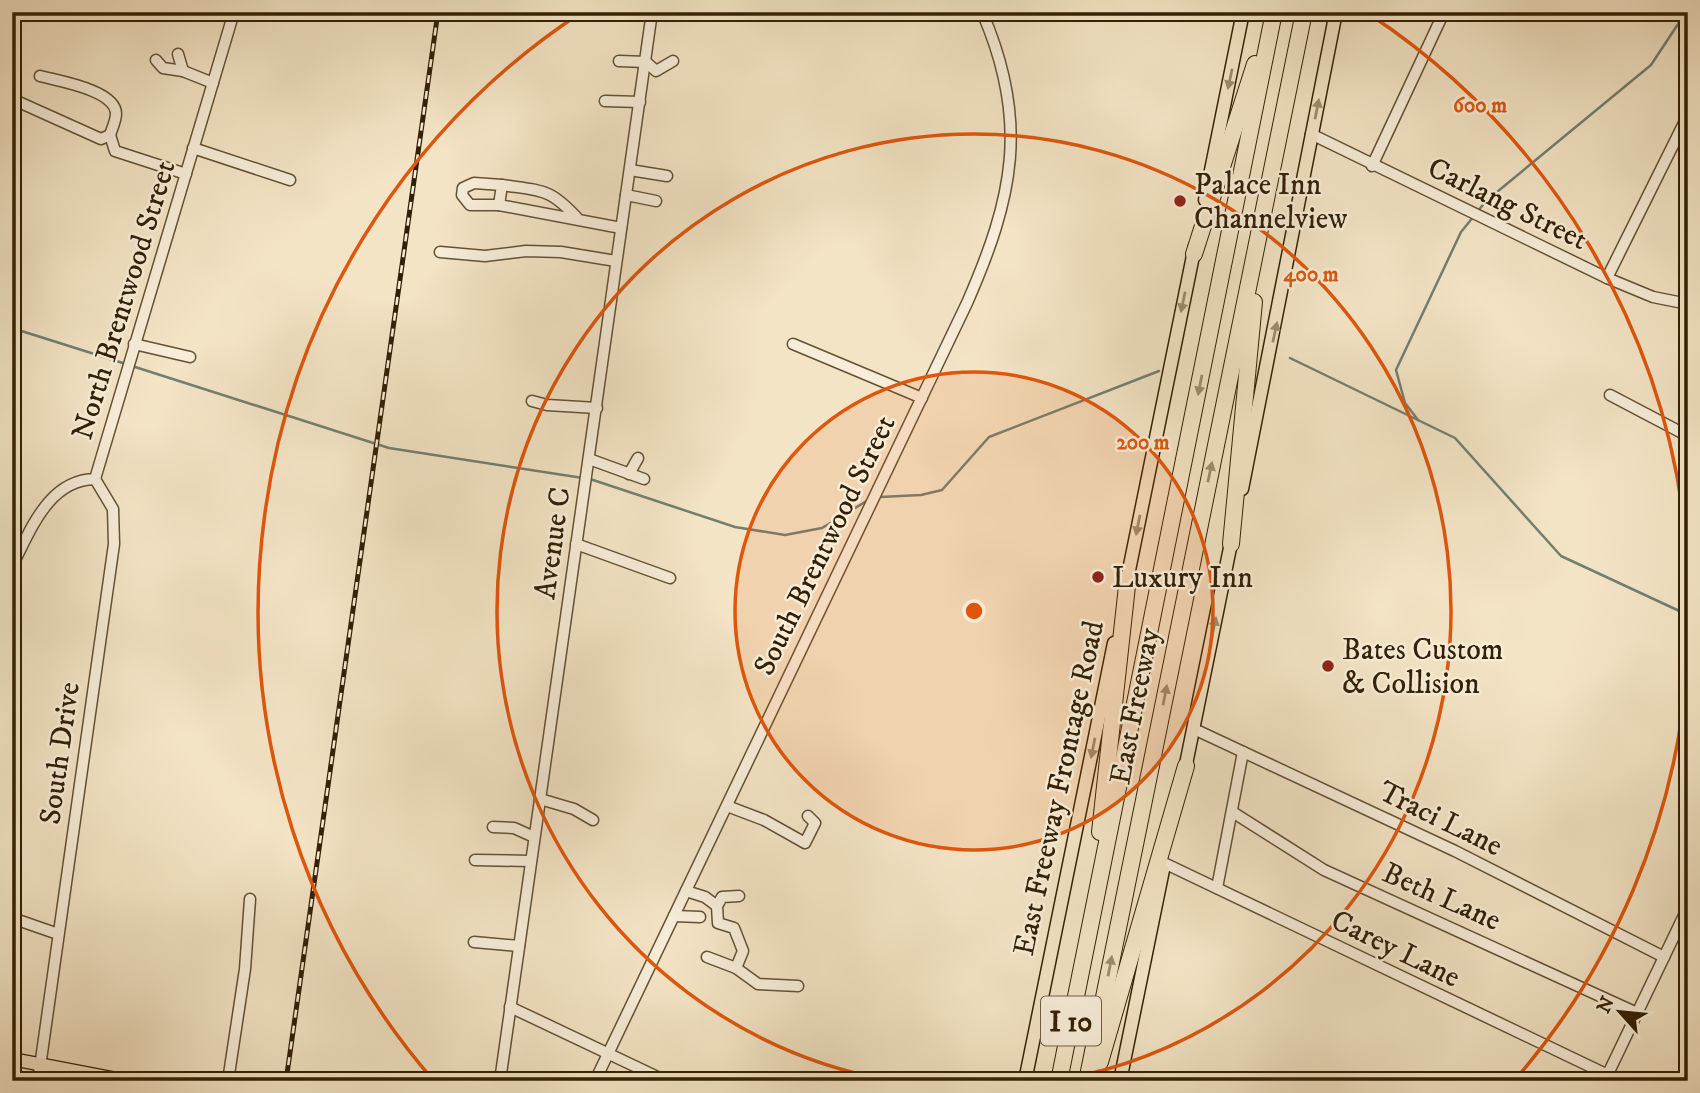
<svg xmlns="http://www.w3.org/2000/svg" width="1700" height="1093" viewBox="0 0 1700 1093" font-family="'IM FELL DW Pica',serif">
<rect width="100%" height="100%" fill="#f3e4c5"/>
<filter id="stains"><feTurbulence type="fractalNoise" baseFrequency=".00286" numOctaves="4"/><feColorMatrix values="0 0 0 0 .2 0 0 0 0 .09 0 0 0 0 .02 0 0 0 .5 -.17"/></filter>
<radialGradient id="worn" r=".72"><stop offset=".6" stop-color="#630" stop-opacity="0"/><stop offset="1" stop-color="#630" stop-opacity=".3"/></radialGradient>
<g fill="none" stroke-linecap="round" stroke-linejoin="round">
<g stroke="#727f71" stroke-width="2.5">
<path d="M1478,211L1486,201L1651,65L1686,12"/>
<path d="M12,328L126,364"/>
<path d="M1290,358L1455,438L1561,556L1688,615"/>
<path d="M132,366L389,448L583,478"/>
<path d="M1418,420L1405,403L1396,370L1461,232L1474,216"/>
<path d="M590,479L735,527L785,535L822,528L870,499"/>
<path d="M880,497L921,495L942,490L989,437L1159,371"/>
</g>
<defs>
<g id="minor">
<path d="M178,54L183,71L213,83"/>
<path d="M156,60L163,68L183,71"/>
<path d="M619,61L646,62L656,71L673,61"/>
<path d="M12,99L101,139L110,135C112,129 116,120 116,114C116,90 58,81 40,76"/>
<path d="M605,101L640,102"/>
<path d="M1311,134L1607,278L1653,297L1688,304"/>
<path d="M110,135L115,151L186,174"/>
<path d="M193,148L290,180"/>
<path d="M1372,166L1444,12"/>
<path d="M630,170L667,176"/>
<path d="M626,195L656,201"/>
<path d="M499,205H470L462,195L463,188L474,183L502,185"/>
<path d="M579,220C550,188 543,191 502,185L499,205L621,228"/>
<path d="M440,252L485,256L526,251L561,252L616,261"/>
<path d="M1607,278L1688,115"/>
<path d="M134,344L190,357"/>
<path d="M793,344L922,398"/>
<path d="M1610,395L1688,436"/>
<path d="M532,401L547,405L597,408"/>
<path d="M589,459L644,479"/>
<path d="M629,474L638,458"/>
<path d="M576,544L670,578"/>
<path d="M12,566C31,530 48,480 95,479L234,12"/>
<path d="M1194,729L1455,851L1664,957"/>
<path d="M540,799L574,809L593,820"/>
<path d="M727,806L764,820L805,843L815,823L808,816"/>
<path d="M1234,813L1324,870L1637,1013"/>
<path d="M493,827L514,828L534,837"/>
<path d="M475,860L531,861"/>
<path d="M1164,863L1608,1075"/>
<path d="M1217,888L1243,752"/>
<path d="M686,891L705,897L717,906"/>
<path d="M674,916L700,917"/>
<path d="M12,918L58,934"/>
<path d="M474,942L519,946"/>
<path d="M707,957L736,968L758,984L798,986"/>
<path d="M736,968L743,951L734,928L718,923L717,906L722,897L739,896"/>
<path d="M510,1007L666,1081"/>
<path d="M1606,1078L1688,907"/>
<path d="M38,1081L114,544L113,509L95,479"/>
<path d="M228,1081L245,969L250,899"/>
<path d="M500,1081L652,12"/>
<path d="M595,1081L967,303C1013,198 1030,122 982,12"/>
</g>
<g id="major">
<path d="M1205,200L1243,12"/>
<path d="M1242,489L1336,12"/>
<path d="M1126,585L1195,246"/>
<path d="M1184,774L1232,538"/>
<path d="M12,1059L127,1081"/>
<path d="M1025,1081L1114,643"/>
<path d="M1120,1081L1163,870"/>
</g>
<g id="highway">
<path d="M1194,254L1255,64"/>
<path d="M1231,544L1254,302"/>
<path d="M1100,832L1128,577"/>
<path d="M1100,1062L1186,766"/>
<path d="M1059,1081L1274,12"/>
<path d="M1087,1081L1304,12"/>
</g>
</defs>
<use href="#minor" stroke="#635134" stroke-width="13"/>
<use href="#major" stroke="#332004" stroke-width="15"/>
<use href="#highway" stroke="#332004" stroke-width="18"/>
<use href="#minor" stroke="#f7edd9" stroke-width="10"/>
<use href="#major" stroke="#f3e4c5" stroke-width="12"/>
<use href="#highway" stroke="#f3e4c5" stroke-width="16"/>
<defs>
<path id="rail" d="M286,1081L438,12"/>
</defs>
<use href="#rail" stroke="#332004" stroke-width="5"/>
<use href="#rail" stroke="#f7edd9" stroke-width="2.5" stroke-dasharray="8" stroke-linecap="butt"/>
</g>
<defs><path id="oneway-solid" d="M-6-.8H1V-3.2L6.5 0L1 3.2V.8H-6Z" transform="scale(1.75)"/></defs>
<g fill="#9d8c6e">
<use href="#oneway-solid" transform="translate(1230 79) rotate(102)"/>
<use href="#oneway-solid" transform="translate(1317 109) rotate(-79)"/>
<use href="#oneway-solid" transform="translate(1183 302) rotate(102)"/>
<use href="#oneway-solid" transform="translate(1275 332) rotate(-78)"/>
<use href="#oneway-solid" transform="translate(1200 385) rotate(101)"/>
<use href="#oneway-solid" transform="translate(1210 472) rotate(-78)"/>
<use href="#oneway-solid" transform="translate(1138 525) rotate(101)"/>
<use href="#oneway-solid" transform="translate(1214 627) rotate(-79)"/>
<use href="#oneway-solid" transform="translate(1165 695) rotate(-79)"/>
<use href="#oneway-solid" transform="translate(1093 748) rotate(101)"/>
<use href="#oneway-solid" transform="translate(1110 966) rotate(-79)"/>
</g>
<circle cx="974" cy="611" r="239" fill="#df560c" fill-opacity=".12"/>
<g fill="none" stroke="#df560c" stroke-width="3.5">
<circle cx="974" cy="611" r="239"/>
<path d="M887 1080A477 477 0 1 1 1061 1080"/>
<path d="M1687 673A716 716 0 0 1 1514 1081M434 1081A716 716 0 0 1 579 14M1369 14A716 716 0 0 1 1687 549"/>
</g>
<g fill="#8f2418" stroke="#f7edd9" stroke-width="2.5">
<circle cx="1180" cy="201" r="7"/>
<circle cx="1098" cy="577" r="7"/>
<circle cx="1328" cy="666" r="7"/>
</g>
<g text-anchor="middle" stroke-width="5" stroke-linejoin="round" paint-order="stroke">
<rect fill="#f7edd9" stroke="#6e5e44" stroke-width="2" x="1041" y="996.5" width="60" height="49" rx="5"/>
<g font-size="28" font-weight="bold" fill="#332004">
<text x="1071" y="1031">I 10</text>
</g>
<g font-size="30" fill="#332004" stroke="#f7edd9" text-anchor="start">
<text x="1194" y="194">Palace Inn<tspan x="1194" dy="34">Channelview</tspan></text>
<text x="1112" y="587">Luxury Inn</text>
<text x="1342" y="659">Bates Custom<tspan x="1342" dy="34">&amp; Collision</tspan></text>
</g>
<g font-size="30" fill="#332004" stroke="#f7edd9">
<text transform="translate(1508 203) rotate(26)" y="10">Carlang Street</text>
<text transform="translate(123 300) rotate(-73)" y="10">North Brentwood Street</text>
<text transform="translate(552 543) rotate(-82)" y="10">Avenue C</text>
<text transform="translate(824 545) rotate(-64)" y="10">South Brentwood Street</text>
<text transform="translate(1134 706) rotate(-79)" y="10">East Freeway</text>
<text transform="translate(59 753) rotate(-82)" y="10">South Drive</text>
<text transform="translate(1058 788) rotate(-78)" y="10">East Freeway Frontage Road</text>
<text transform="translate(1441 818) rotate(26)" y="10">Traci Lane</text>
<text transform="translate(1442 896) rotate(24)" y="10">Beth Lane</text>
<text transform="translate(1396 948) rotate(26)" y="10">Carey Lane</text>
</g>
</g>
<circle cx="974" cy="611" r="10" fill="#df560c" stroke="#f7edd9" stroke-width="3.5"/>
<g font-size="21" text-anchor="middle" font-weight="bold" fill="#df560c" stroke="#f7edd9" stroke-width="5" stroke-linejoin="round" paint-order="stroke">
<text x="1480" y="112">600 m</text>
<text x="1311" y="281">400 m</text>
<text x="1143" y="449">200 m</text>
</g>
<rect width="1700" height="1093" fill="none" stroke="#f3e4c5" stroke-width="42"/>
<rect x="14" y="14" width="1672" height="1065" fill="none" stroke="#332004" stroke-width="3.5"/>
<rect x="21" y="21" width="1658" height="1051" fill="none" stroke="#332004" stroke-width="2"/>
<g transform="translate(1620 1012) rotate(297)" stroke="#f7edd9" stroke-width="5" paint-order="stroke">
<path d="M0-5L12 26L0 18L-12 26Z" fill="#332004"/>
<text y="-10" font-size="19" font-weight="bold" text-anchor="middle" fill="#332004">N</text>
</g>
<rect width="100%" height="100%" filter="url(#stains)"/>
<rect width="100%" height="100%" fill="url(#worn)"/>
</svg>
